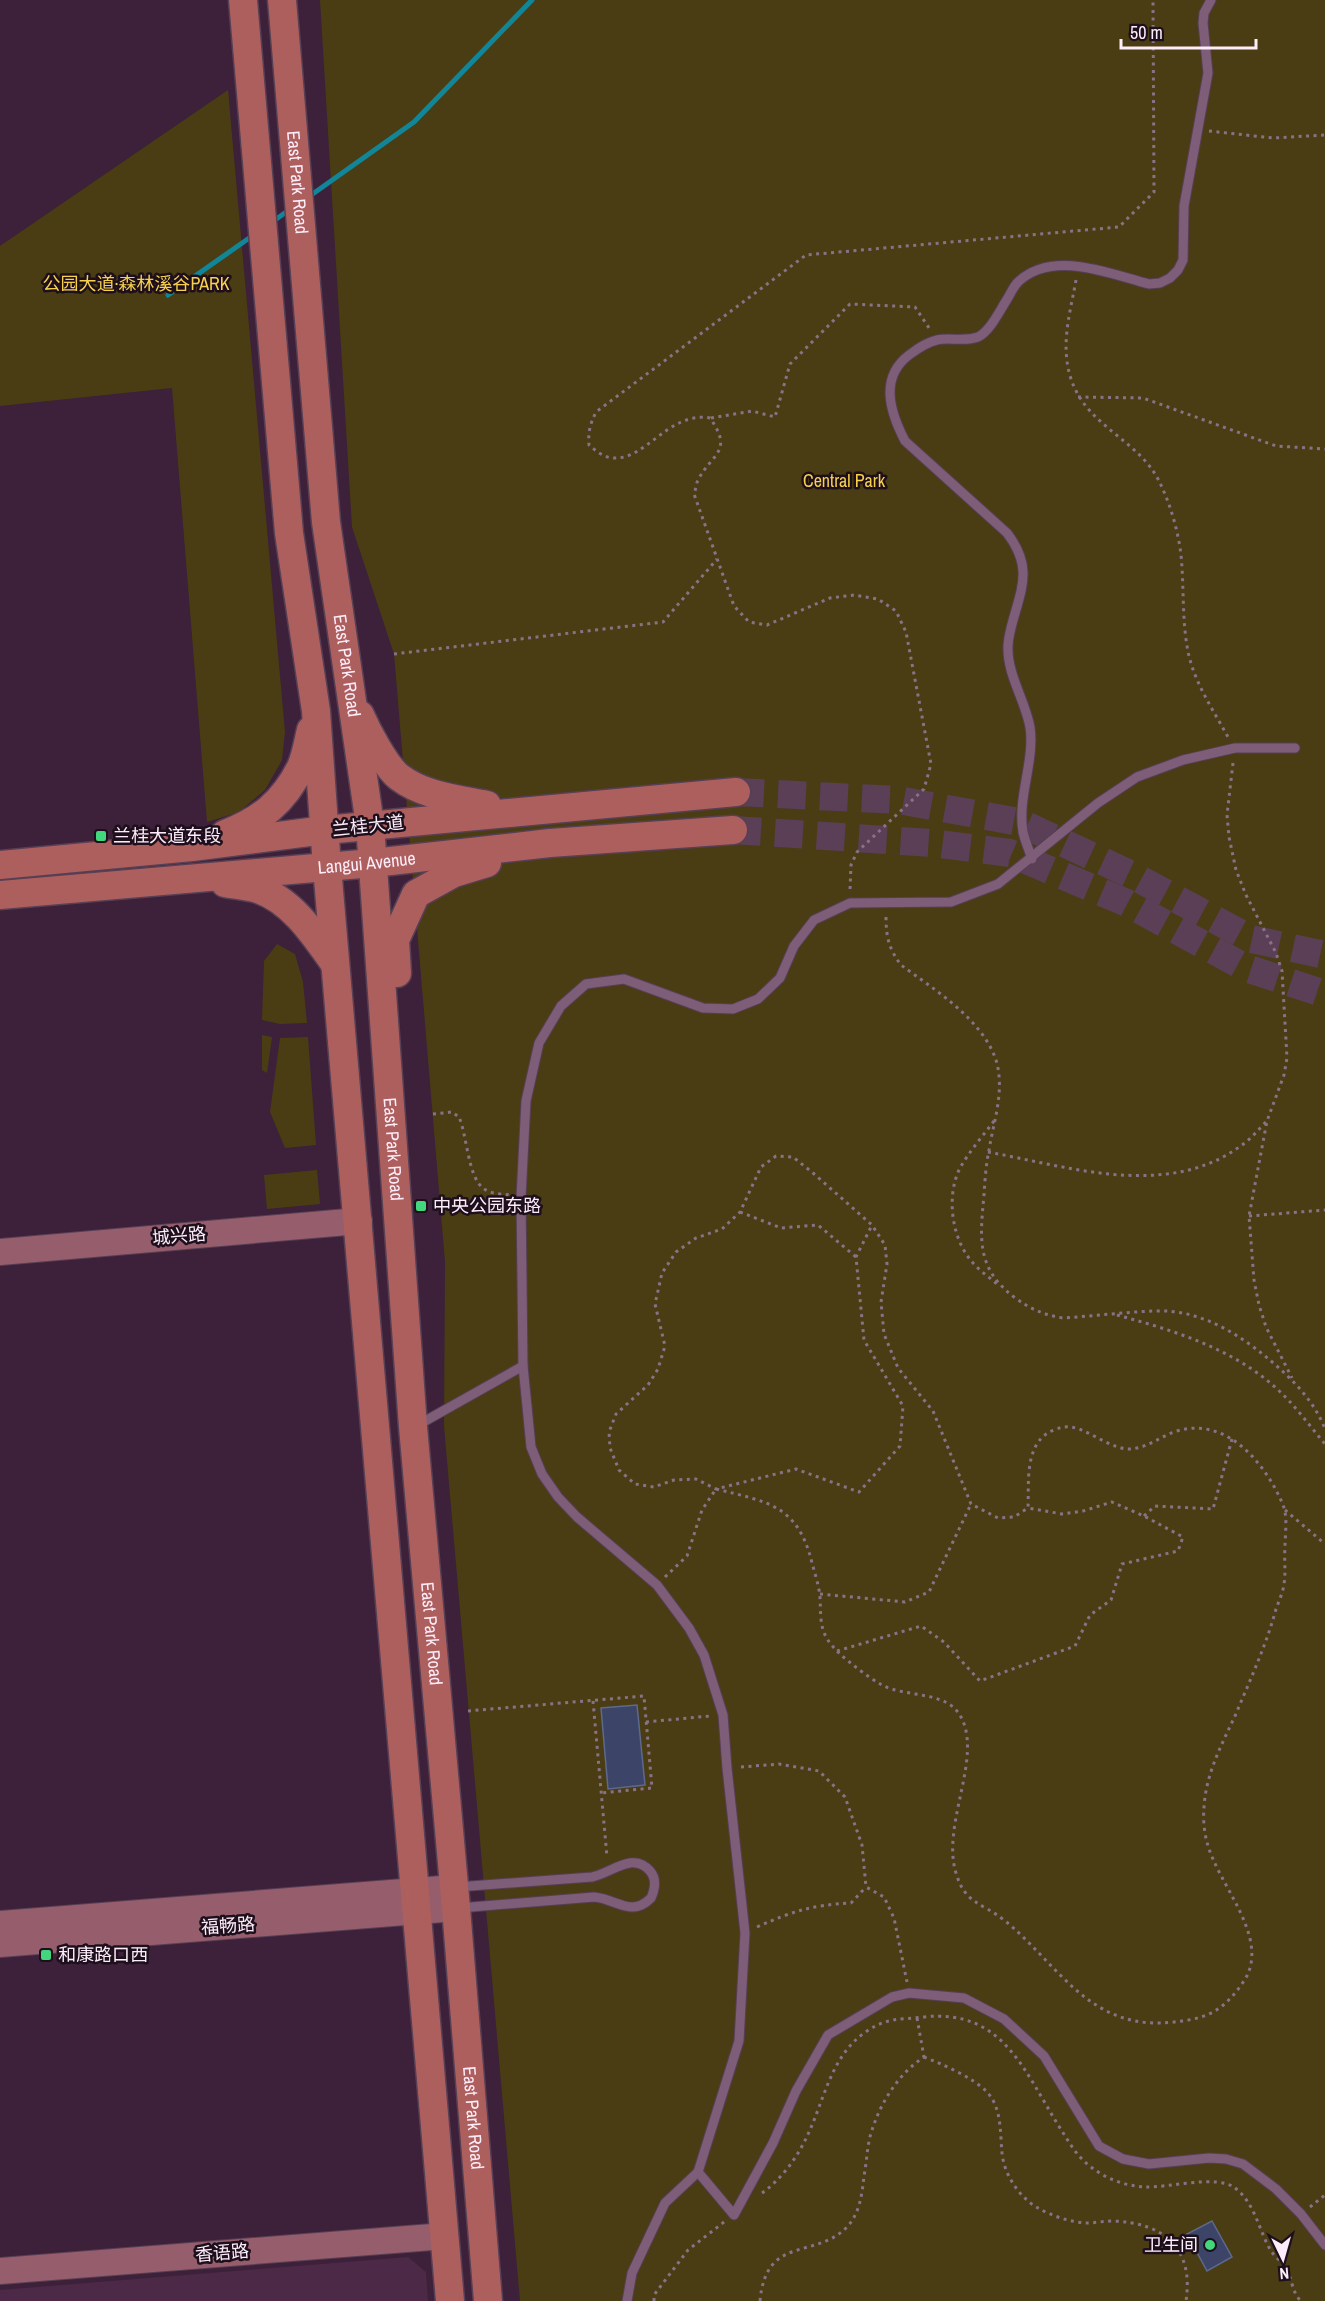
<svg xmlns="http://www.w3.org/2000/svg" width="1325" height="2301" viewBox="0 0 1325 2301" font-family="'Archivo Narrow','Noto Sans SC',sans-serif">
<rect width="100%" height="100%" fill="#3d2039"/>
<path fill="#4c2947" d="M408,2257L426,2272L428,2301H0V2290Z"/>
<g fill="#4a3d13">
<path d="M320,0H1325V2301H520L444,1426L445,1262L394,654L352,527Z"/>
<path d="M228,90L285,732L282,760L265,790L239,812L207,822L172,388L0,406V246Z"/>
<path d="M277,944L295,954L303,982L307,1023L280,1024L262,1020L264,961Z"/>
<path d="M262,1035L272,1037L267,1073L262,1070Z"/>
<path d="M308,1037L316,1145L285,1148L270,1112L280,1038Z"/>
<path d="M317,1170L320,1204L267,1209L264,1175Z"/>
</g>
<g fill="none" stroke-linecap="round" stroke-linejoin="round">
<g stroke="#128699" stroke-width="5">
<path d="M307,198L414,122L532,0"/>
<path d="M272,222L289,210"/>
<path d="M168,295L255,234"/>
</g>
</g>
<g fill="#3c4567" stroke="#5e698e" stroke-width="1.5">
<path d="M637,1705L645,1785L608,1789L601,1708Z"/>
<path d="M1212,2221L1232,2257L1207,2271L1187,2234Z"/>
</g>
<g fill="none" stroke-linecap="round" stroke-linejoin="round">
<g stroke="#5a3f56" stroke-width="28" stroke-dasharray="28 14" stroke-linecap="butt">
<path d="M736,792L898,800L1019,822L1132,875L1251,939L1325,955"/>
<path d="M733,830L932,843L1010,853L1127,903L1246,968L1325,994"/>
</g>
<defs>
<g id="lane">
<path d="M1032,859C1029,850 1025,841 1023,832C1017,798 1035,761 1030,727C1025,700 1007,674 1008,647C1008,639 1010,632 1012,624C1022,587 1033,567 1007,533L905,441C890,412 879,378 909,355C917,349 927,342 937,340C950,337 965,342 978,337C990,331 999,312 1006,301C1010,295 1013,287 1018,282C1053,249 1110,274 1149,284L1160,283L1170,278L1178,270L1183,260L1184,206L1208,73L1203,23L1204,13L1211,0"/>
<path d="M418,1425L523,1366"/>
<path d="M457,1887L592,1877C612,1873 633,1851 650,1871C657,1879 655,1889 651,1898C631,1918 617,1899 594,1897L459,1908"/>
<path d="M698,2172L734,2215L773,2143L796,2091L828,2035L892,1997L909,1993L964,1998L1004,2019L1044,2056L1099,2146L1123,2159L1149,2164L1209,2158L1226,2159L1243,2164L1276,2189L1301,2214L1325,2245"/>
<path d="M627,2301L632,2273L665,2203L698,2172L739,2041L745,1933L727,1768L723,1715L704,1655L689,1628L657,1585L577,1517L558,1497L542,1474L531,1447L523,1366L521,1197L526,1101L539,1043L561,1006L586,984L624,979L703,1008L733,1009L758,999L780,978L794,946L814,920L850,903L951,902L998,884L1098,803L1137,777L1183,760L1235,748H1295"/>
</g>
<g id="secondary">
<path d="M0,1252L359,1221"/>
<path d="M0,1924L454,1888"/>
<path d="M0,1944L456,1908"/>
<path d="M0,2271L445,2236"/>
</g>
<g id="primary">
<path d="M243,0L289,533L316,711L327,867L450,2301"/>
<path id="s1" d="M282,0L326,522L370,825L413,1427L456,1908L488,2301"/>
<path d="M360,715C367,731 385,766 399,777C424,796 457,799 487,805"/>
<path d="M225,834C260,821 284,802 301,767C306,756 308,742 311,730"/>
<path d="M0,865L192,847L325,830L736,792"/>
<path d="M225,883C235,885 248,886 258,889C293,901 315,936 335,964"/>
<path id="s2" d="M0,895L373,863L550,843L733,830"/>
<path d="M397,973L395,940L416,894L454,873L487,863"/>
</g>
</defs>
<use href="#lane" stroke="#573f54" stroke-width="11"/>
<use href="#secondary" stroke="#573f54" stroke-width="28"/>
<use href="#primary" stroke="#573f54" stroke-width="31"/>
<g stroke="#8a7286" stroke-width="3" stroke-dasharray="3 4.5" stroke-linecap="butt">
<path d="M1209,131L1273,138L1325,135"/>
<path d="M1076,280C1070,314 1060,345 1071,379C1087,427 1138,439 1159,481C1170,503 1178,530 1181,555C1184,585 1182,616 1187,646C1192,679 1212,708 1228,737"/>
<path d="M1078,397L1143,398L1276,446L1325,449"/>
<path d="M711,418L752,411L775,417L790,364L850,304L915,307L929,328"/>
<path d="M394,654L663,622L717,559"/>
<path d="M1233,763L1227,815L1229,837L1236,870L1246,895L1276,953L1282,971L1287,1058L1284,1075L1267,1121L1249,1216L1254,1280L1259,1305L1266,1327L1292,1378"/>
<path d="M850,889L851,865L857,852L924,789L931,764L906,632L896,611L878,599L854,595L830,598L767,625L749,622L734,606L694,494C696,489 696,484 698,480C712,453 734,452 710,418C669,411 646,460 614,458C604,458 596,451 589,445C588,432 590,424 596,412L806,255L1119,227L1154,192L1153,0"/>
<path d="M886,917C886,937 889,949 901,965C935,990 982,1019 996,1060C1005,1090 994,1120 989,1150C986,1164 985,1180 984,1195C980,1238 976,1268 1014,1297C1030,1309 1044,1315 1063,1318C1094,1316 1125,1312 1155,1311C1200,1309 1239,1334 1271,1361C1294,1381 1314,1401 1325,1429"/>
<path d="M433,1114L452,1112L459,1117C467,1135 468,1177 483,1188C490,1194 501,1194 510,1195"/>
<path d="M994,1121C982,1137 968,1153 959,1170C946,1198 952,1240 973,1263C980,1271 989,1277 997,1284"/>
<path d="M988,1152C1070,1167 1168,1200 1242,1145C1251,1139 1258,1130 1266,1122"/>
<path d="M740,1212L781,1228L818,1225L856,1257"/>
<path d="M1249,1216L1325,1210"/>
<path d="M1117,1315C1172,1330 1232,1348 1276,1388C1294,1404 1309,1425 1325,1444"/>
<path d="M716,1489C768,1502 798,1505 812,1563C815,1574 819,1586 820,1597C821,1622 819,1634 839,1653C851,1664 868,1677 882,1685C906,1698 947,1690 961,1717C983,1758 941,1825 956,1873C965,1904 981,1902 1004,1920C1056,1962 1086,2025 1161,2023C1178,2022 1198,2020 1213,2012C1226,2005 1235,1994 1244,1981C1272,1938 1217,1884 1207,1842C1204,1832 1203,1818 1204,1807C1206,1774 1221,1746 1235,1716C1250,1680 1266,1646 1276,1609C1279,1601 1283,1592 1284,1584C1286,1572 1284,1560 1285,1548C1285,1534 1288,1517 1283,1505C1266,1464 1227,1416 1177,1431C1160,1436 1147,1449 1128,1449C1112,1448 1095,1435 1079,1429C1070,1426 1063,1426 1054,1430C1024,1441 1029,1482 1028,1508L1014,1517L998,1518L971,1504L933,1411L898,1368L884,1334L881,1302L887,1264L885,1245L872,1225L813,1173L793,1157L776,1156L761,1167L740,1212L722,1229L696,1238L676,1252L662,1273L655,1304L665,1346L658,1369L648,1385L616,1414L609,1432L610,1448L619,1470L635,1484L654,1487L674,1480L696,1479L716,1489L796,1469L859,1492L900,1446L903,1406L864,1340L856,1257L872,1225"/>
<path d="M1285,1510L1325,1544"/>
<path d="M1144,1516L1155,1506L1213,1509L1232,1439"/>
<path d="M665,1577L687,1556L702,1510L716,1489"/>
<path d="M820,1594L905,1602L929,1592L971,1504"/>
<path d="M837,1651L921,1626L944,1642L980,1681L1075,1646L1090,1615L1111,1600L1122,1564L1178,1551L1183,1537L1144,1516L1112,1502L1083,1511L1062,1514L1028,1508"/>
<path d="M593,1701L607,1857"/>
<path d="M468,1711L644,1696L652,1788L601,1793"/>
<path d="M646,1722L710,1716"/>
<path d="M741,1767L779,1764L819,1771L845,1797L862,1845L866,1887L884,1897L894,1918L907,1982"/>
<path d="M757,1927C793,1911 812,1905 851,1903L865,1888"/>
<path d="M917,2018L924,2057"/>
<path d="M924,2057C942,2064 974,2078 987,2092C1002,2108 1000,2133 1002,2153C1004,2175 1020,2198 1038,2208C1052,2216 1070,2222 1086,2223C1095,2223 1104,2221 1113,2221C1164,2223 1194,2248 1186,2301"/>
<path d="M762,2193C783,2178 799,2155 809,2132C825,2097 832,2054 867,2031C888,2017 900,2020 923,2017C1003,2008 1024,2071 1060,2128C1069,2142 1077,2157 1091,2167C1106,2179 1126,2186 1145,2187C1168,2188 1217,2174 1235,2188C1255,2203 1259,2231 1271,2251C1275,2257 1282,2262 1286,2268C1292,2278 1292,2293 1301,2301"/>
<path d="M1310,2207L1325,2195"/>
<path d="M654,2301V2295L688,2250L724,2222"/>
<path d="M760,2301C766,2234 815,2260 847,2227C860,2213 862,2194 864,2176C867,2161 867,2144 872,2130C881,2102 899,2073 924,2057"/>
</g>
<use href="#lane" stroke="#7e5d79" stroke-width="9"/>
<use href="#secondary" stroke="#965e6c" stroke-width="26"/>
<use href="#primary" stroke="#ad5f5e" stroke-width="28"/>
</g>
<g fill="#42d77c" stroke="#1d0f1b" stroke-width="2">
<rect x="95" y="830" width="12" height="12" rx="3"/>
<rect x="415" y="1200" width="12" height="12" rx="3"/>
<rect x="40" y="1949" width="12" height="12" rx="3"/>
<circle cx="1210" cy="2245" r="6"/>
</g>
<g text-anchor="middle" stroke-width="5" stroke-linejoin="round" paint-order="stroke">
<g font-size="18" fill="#fdedfa" stroke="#1d0f1b">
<text dy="6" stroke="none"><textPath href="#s1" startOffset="183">East Park Road</textPath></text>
<text dy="6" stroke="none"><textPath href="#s1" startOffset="669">East Park Road</textPath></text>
<text transform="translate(368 826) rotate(-6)" y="6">兰桂大道</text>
<text dy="6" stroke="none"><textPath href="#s2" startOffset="368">Langui Avenue</textPath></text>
<text dy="6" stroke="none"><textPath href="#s1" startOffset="1155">East Park Road</textPath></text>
<text transform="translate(179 1236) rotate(-5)" y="6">城兴路</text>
<text dy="6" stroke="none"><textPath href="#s1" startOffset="1641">East Park Road</textPath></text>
<text transform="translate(228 1926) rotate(-4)" y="6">福畅路</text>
<text dy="6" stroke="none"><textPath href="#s1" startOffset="2127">East Park Road</textPath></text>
<text transform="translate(222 2253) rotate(-5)" y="6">香语路</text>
</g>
<g font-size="18" fill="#f8d14c" stroke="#1d0f1b">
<text x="136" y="290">公园大道·森林溪谷PARK</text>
<text x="844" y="487">Central Park</text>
</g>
<g font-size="18" fill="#fdedfa" stroke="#1d0f1b" text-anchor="start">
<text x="113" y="842">兰桂大道东段</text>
<text x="433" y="1212">中央公园东路</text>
<text x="58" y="1961">和康路口西</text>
<text x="1198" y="2251" text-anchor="end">卫生间</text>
</g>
</g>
<g transform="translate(1283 2259) rotate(175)" stroke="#1d0f1b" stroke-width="4.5" paint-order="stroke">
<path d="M0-4.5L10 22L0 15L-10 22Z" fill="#fdedfa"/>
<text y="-9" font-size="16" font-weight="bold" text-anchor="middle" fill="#fdedfa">N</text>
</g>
<path d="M1121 39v9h135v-9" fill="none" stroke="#fdedfa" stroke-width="3"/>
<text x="1130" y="39" font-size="18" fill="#fdedfa" stroke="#1d0f1b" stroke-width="4.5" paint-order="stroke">50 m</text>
</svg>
